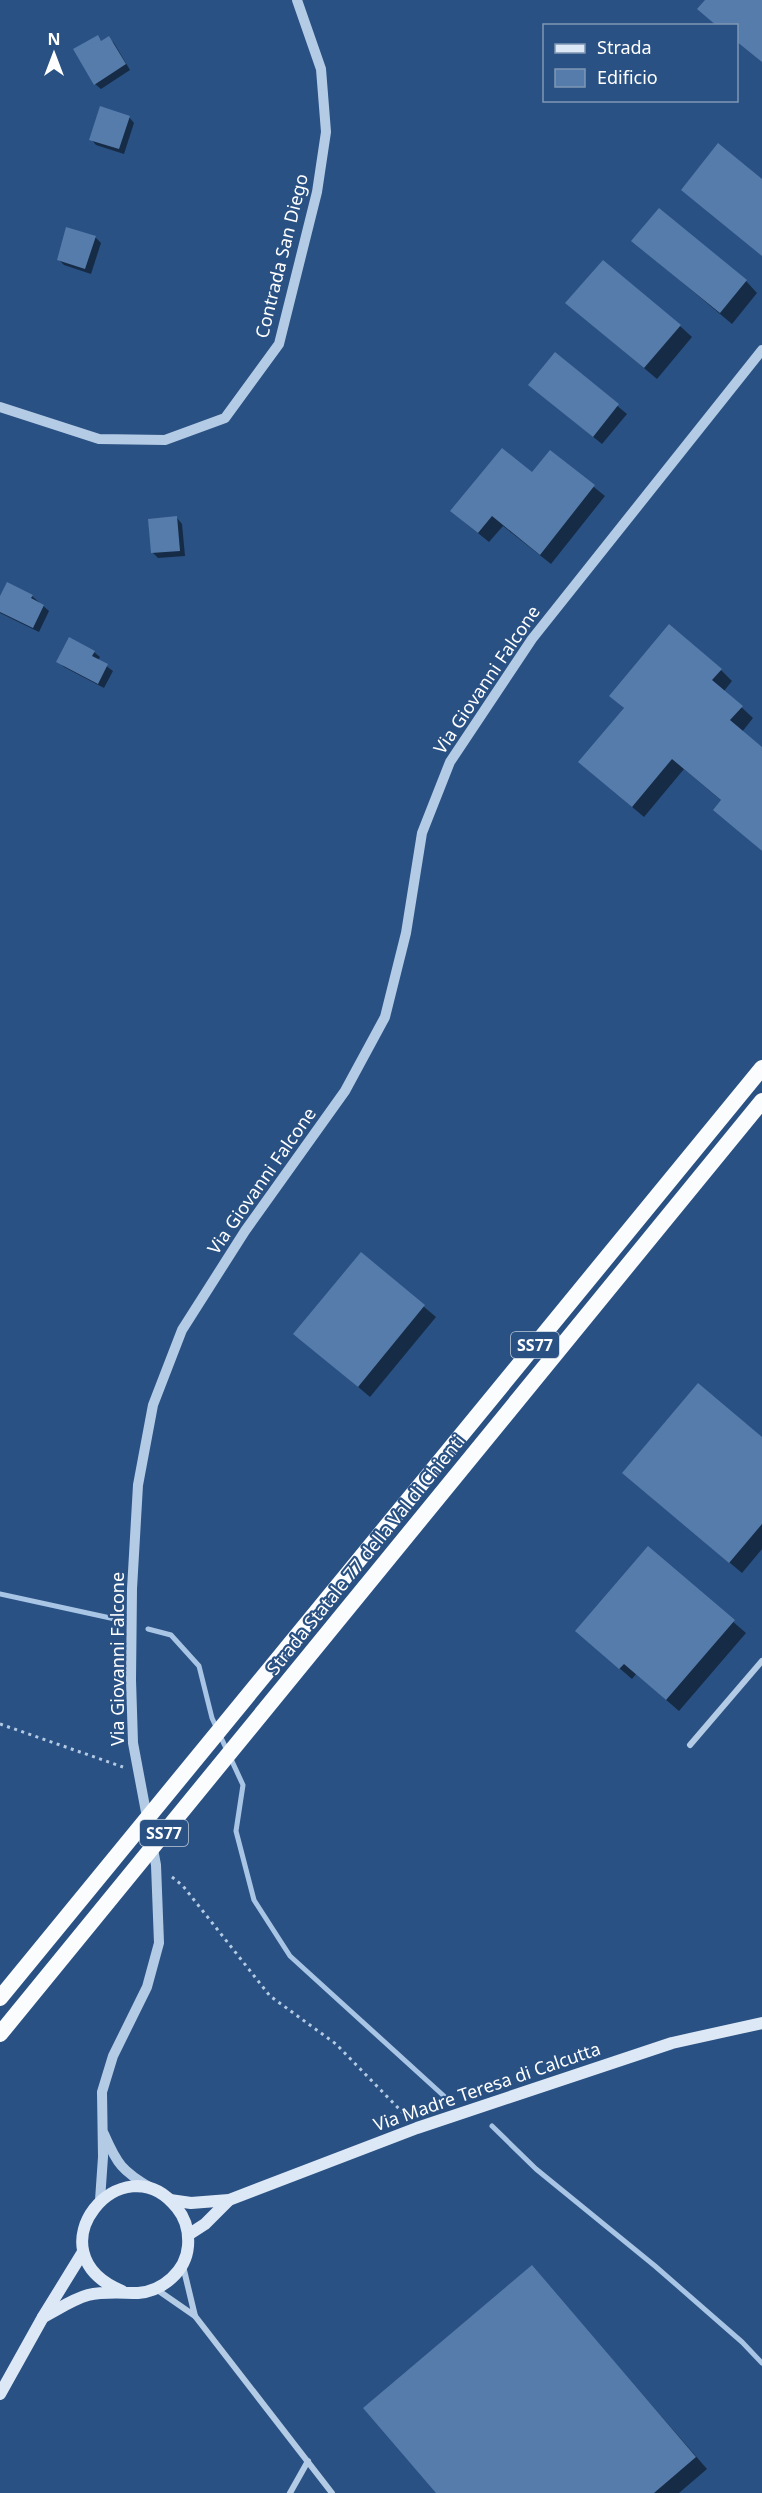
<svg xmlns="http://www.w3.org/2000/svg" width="762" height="2493" viewBox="0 0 762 2493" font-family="'Noto Sans',sans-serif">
<rect width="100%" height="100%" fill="#2a5183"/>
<g fill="#0007">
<path d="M97,37L102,42L109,38L114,43L130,70L101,89L95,84Z"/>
<path d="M129,117L134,123L124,154L96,145L91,139Z"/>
<path d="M95,237L101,243L91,274L64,265L58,259Z"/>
<path d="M633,241L746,281L757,293L732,324Z"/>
<path d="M567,303L680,326L692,337L657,379Z"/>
<path d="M555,354L627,414L602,444L539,393Z"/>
<path d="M550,452L605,496L551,564L503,526L489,542L463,521L532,475Z"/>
<path d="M177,518L182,524L185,556L158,558L152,552Z"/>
<path d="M32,596L49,611L39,632L0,613V599Z"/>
<path d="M94,652L100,657L98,660L113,671L104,688L64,667L58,661Z"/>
<path d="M721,670L732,681L724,691L753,718L742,732L762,747V851L715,810L722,801L684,769L644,817L592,773L625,709L611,696Z"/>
<path d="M361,1254L436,1317L370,1397L296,1334Z"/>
<path d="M762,1439V1549L742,1573L636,1484Z"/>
<path d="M648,1548L746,1633L679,1711L636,1674L632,1679L589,1642Z"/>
<path d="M532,2267L707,2469L679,2493H438Z"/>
</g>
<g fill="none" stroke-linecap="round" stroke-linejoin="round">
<g stroke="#a9c5e6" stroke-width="5">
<path d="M0,1594L115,1619"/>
<path d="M148,1629L171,1635L199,1666L212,1718L243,1785L236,1831L254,1900L290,1956L445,2097"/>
<path d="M492,2126L536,2169L655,2266L742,2342L762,2363"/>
</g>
</g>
<g fill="#567cac">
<path d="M705,0H762V62L736,41V26H717L697,9Z"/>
<path d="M98,35L101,41L109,36L126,64L94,85L73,49Z"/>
<path d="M100,106L130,116L119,149L89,140Z"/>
<path d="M718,143L762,179V256L681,190Z"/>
<path d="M659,208L747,280L720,313L631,241Z"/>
<path d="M66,227L96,236L85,269L57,260Z"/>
<path d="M603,260L681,325L644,368L565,303Z"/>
<path d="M555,352L619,404L593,437L528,385Z"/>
<path d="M502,448L532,472L550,450L595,485L540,555L492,516L478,533L450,511Z"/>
<path d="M177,516L180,551L151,553L148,519Z"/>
<path d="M7,582L33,595L31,598L44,605L33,628L0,612V596Z"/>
<path d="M669,624L722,669L712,680L743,706L730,720L762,747V851L713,810L721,800L672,759L632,807L578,762L624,708L609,696Z"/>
<path d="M69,637L95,651L92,656L108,664L98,684L56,662Z"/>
<path d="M361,1252L425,1305L358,1387L293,1334Z"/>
<path d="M698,1383L762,1437V1524L729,1563L622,1473Z"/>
<path d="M648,1546L735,1620L666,1700L624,1664L619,1669L575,1631Z"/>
<path d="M532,2265L696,2457L654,2493H436L363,2408Z"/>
</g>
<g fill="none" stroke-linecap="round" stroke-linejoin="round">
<g stroke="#b4cbe6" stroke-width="3" stroke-dasharray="3 4.5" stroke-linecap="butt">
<path d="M0,1724L123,1767"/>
<path d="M172,1877L183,1886L270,1996L336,2044L405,2115"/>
</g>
<g stroke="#b4cbe6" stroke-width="6">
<path d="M690,1745L762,1661"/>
<path d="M156,2289L195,2316L183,2266"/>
<path d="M195,2316L332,2493"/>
<path d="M290,2493L308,2461"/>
</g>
<g stroke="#b4cbe6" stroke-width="10">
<path d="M0,407L99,439L165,440L225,418L279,344L317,192L326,132L321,69L297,0"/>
<path d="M104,2134C117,2164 122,2171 151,2188"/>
<path d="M100,2200L103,2157L102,2092L113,2056L147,1987L159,1943L156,1865L133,1743L131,1680L132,1589L138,1485L153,1405L182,1330L245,1231L345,1091L385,1017L406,933L422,833L450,762L532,639L762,350"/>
</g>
<g stroke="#dde8f6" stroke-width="12">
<path d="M170,2200L191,2203L229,2200L417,2128L672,2043L762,2023"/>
<path d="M188,2235L205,2224L229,2200"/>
<path d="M43,2317C57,2310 73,2299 88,2295C105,2291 122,2293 138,2293C163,2291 186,2271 188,2246C189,2233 186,2219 177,2208C123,2139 28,2252 122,2291"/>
<path d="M0,2394L43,2317L83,2252"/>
</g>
<g stroke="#fafcfe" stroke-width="16">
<path d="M0,1998L762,1068"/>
<path d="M0,2034L762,1101"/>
</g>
</g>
<g text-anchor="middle" stroke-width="4.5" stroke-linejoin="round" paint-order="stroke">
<g fill="#2a5183" stroke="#bfcbda" stroke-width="1.5">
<rect x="511" y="1332" width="48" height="26" rx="4.5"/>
<rect x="140" y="1820" width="48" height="26" rx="4.5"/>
</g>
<g font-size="16" font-weight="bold" fill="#fff">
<text x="535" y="1351">SS77</text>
<text x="164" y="1839">SS77</text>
</g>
<g font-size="18" fill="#fff" stroke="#2a5183">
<text transform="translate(282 256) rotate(-76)" y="6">Contrada San Diego</text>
<text transform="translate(487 680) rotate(-56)" y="6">Via Giovanni Falcone</text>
<text transform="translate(262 1181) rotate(-55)" y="6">Via Giovanni Falcone</text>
<text transform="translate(366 1555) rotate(-51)" y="6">Strada Statale 77 della Val di Chienti</text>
<text transform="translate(118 1659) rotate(-90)" y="6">Via Giovanni Falcone</text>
<text transform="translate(487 2087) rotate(-19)" y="6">Via Madre Teresa di Calcutta</text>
</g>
</g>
<rect x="543" y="24" width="195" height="78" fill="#2a5183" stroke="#7f97b5" stroke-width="1.5"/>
<rect x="555" y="44" width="30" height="9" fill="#dde8f6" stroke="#7f97b5" stroke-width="1.5"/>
<text x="597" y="54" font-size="18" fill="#ffffff">Strada</text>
<rect x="555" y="69" width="30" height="18" fill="#567cac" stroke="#7f97b5" stroke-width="1.5"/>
<text x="597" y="84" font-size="18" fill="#ffffff">Edificio</text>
<g transform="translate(54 54)" stroke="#2a5183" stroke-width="4.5" paint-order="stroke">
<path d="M0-4.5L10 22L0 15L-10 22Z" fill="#ffffff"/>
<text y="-9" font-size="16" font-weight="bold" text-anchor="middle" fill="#ffffff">N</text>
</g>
</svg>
